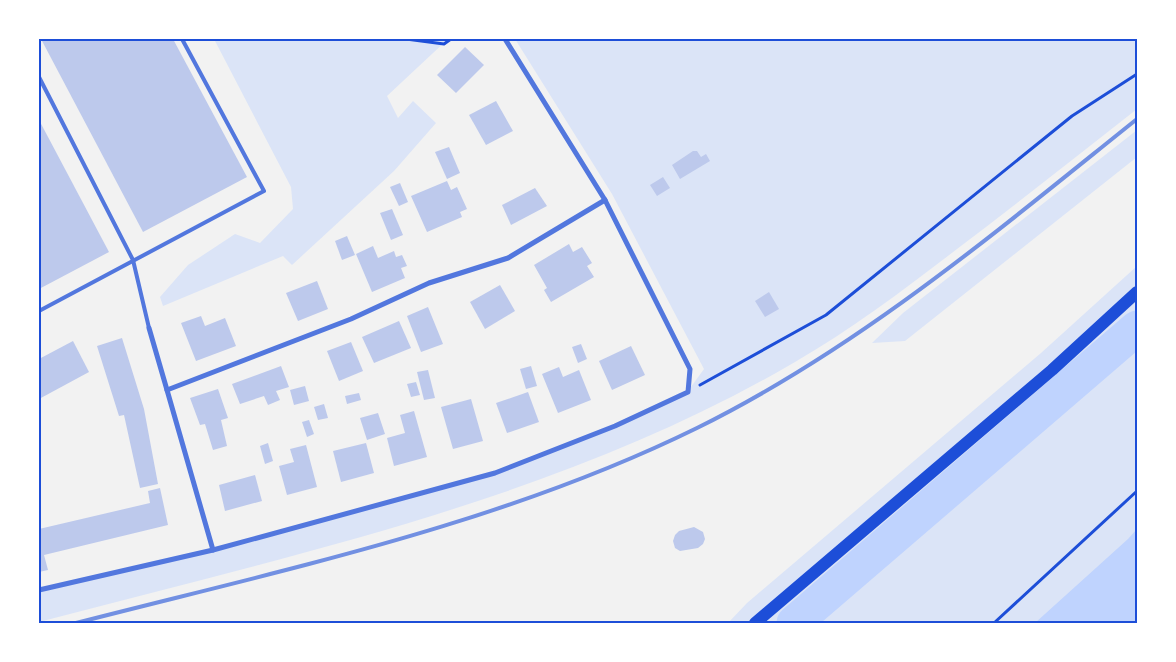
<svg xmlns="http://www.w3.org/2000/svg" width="1176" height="662" viewBox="0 0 1176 662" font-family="'Fira Sans',sans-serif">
<rect width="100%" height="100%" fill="#f2f2f2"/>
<g fill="#dbe4f7">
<path d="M214,39H448L387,96L398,118L413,101L436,123L394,171L292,265L283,256L163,306L160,297L188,265L235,234L260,243L293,209L291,187Z"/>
<path d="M515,39H1137V109C1077,156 1018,203 957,249C905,289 852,329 795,362C563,498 296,554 39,622V590L213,550L495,473L615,426L688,391L704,369L612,194Z"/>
<path d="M1137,130V157L905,341L872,343L903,313Z"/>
<path d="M1137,266V623H728L747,603L1041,353Z"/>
</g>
<path fill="#bfd3fe" d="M1137,529V623H1035L1128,539Z"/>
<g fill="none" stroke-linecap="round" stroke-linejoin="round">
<path stroke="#bfd3fe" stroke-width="35" d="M794,623L1137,328"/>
</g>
<g fill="#bdc9ec">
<path d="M41,39H173L247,177L143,232Z"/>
<path d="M465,47L484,65L456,93L437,75Z"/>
<path d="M496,101L513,131L486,145L469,115Z"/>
<path d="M39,120L109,252L39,289Z"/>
<path d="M449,147L460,173L447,179L435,152Z"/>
<path d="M693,151H697L701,157L706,154L710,161L680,179L672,165Z"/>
<path d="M663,177L670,188L657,196L650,185Z"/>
<path d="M447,181L451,190L457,187L467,209L460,212L462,217L427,232L411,196Z"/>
<path d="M400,183L408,202L399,206L390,187Z"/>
<path d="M535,188L547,206L511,225L502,205Z"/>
<path d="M392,209L403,235L391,240L380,213Z"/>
<path d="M347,236L355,255L342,260L335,241Z"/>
<path d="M569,244L573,252L582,247L592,263L587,266L594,277L551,302L544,290L547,288L534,265Z"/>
<path d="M373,246L378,258L394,251L396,257L402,255L407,266L401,268L405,278L372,292L356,254Z"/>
<path d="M317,281L328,309L298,321L286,293Z"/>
<path d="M500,285L515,311L485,329L470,302Z"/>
<path d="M769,292L779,309L765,317L755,301Z"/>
<path d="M428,307L443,344L421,352L407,316Z"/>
<path d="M201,316L205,326L225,318L236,346L196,361L181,323Z"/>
<path d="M399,321L411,348L374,363L362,337Z"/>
<path d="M122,338L144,409L158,484L140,488L124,415L119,416L97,346Z"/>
<path d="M73,341L89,372L39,399V359Z"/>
<path d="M351,342L363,371L339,381L327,351Z"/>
<path d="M581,344L587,359L578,363L572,347Z"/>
<path d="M631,346L645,375L612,390L599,361Z"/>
<path d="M281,366L289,387L276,391L280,400L268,405L264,396L240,404L232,384Z"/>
<path d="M531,366L537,386L526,389L520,369Z"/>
<path d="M559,367L563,377L579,370L591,400L558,413L542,374Z"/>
<path d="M428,370L435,398L424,400L417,372Z"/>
<path d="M416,382L420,395L411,397L407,384Z"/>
<path d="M305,386L309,401L294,405L290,390Z"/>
<path d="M218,389L228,418L221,420L227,446L213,450L205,424L200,425L190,398Z"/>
<path d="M528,392L539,422L507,433L496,403Z"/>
<path d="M359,393L361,400L347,404L345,396Z"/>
<path d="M471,399L483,441L453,449L441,407Z"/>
<path d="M324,404L328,418L318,420L314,407Z"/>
<path d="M414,411L427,457L394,466L387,438L405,433L400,415Z"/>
<path d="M378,413L385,434L367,440L360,418Z"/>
<path d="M309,420L314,434L307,437L302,422Z"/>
<path d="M268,443L273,461L265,464L260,446Z"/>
<path d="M366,443L374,473L341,482L333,451Z"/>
<path d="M306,445L317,487L287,495L279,466L294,462L290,449Z"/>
<path d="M255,475L262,501L225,511L219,485Z"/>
<path d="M160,488L168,525L44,555L48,570L39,572V529L150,503L148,491Z"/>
<path d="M694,527L703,532L705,539L703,544L698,548L680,551L675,548L673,541L675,535L679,531Z"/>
</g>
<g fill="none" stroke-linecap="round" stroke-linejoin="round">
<g stroke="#1d4ed8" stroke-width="3">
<path d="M406,39L444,44L451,39"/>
<path d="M700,385L826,315L1072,116L1137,74"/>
<path d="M994,623L1137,491"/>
</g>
<g stroke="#5277de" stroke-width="4">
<path d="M39,77L133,260L149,328"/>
<path d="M39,311L264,191L182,39"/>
</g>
<g stroke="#5277de" stroke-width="5">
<path d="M149,328L167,390"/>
<path d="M213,550L167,390L351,319L429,283L508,258L605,200"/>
<path d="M39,590L213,550L495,473L615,426L688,392L690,369L605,200L505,39"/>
</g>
<path stroke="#1d4ed8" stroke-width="12" d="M755,623L1052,370L1137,292"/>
<path stroke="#7290e2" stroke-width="4" d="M76,623C286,569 502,524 697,428C859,348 997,231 1137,119"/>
</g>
<rect width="1176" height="662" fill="none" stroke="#ffffff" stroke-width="80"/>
<rect x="40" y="40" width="1096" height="582" fill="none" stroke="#1d4ed8" stroke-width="2"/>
</svg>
